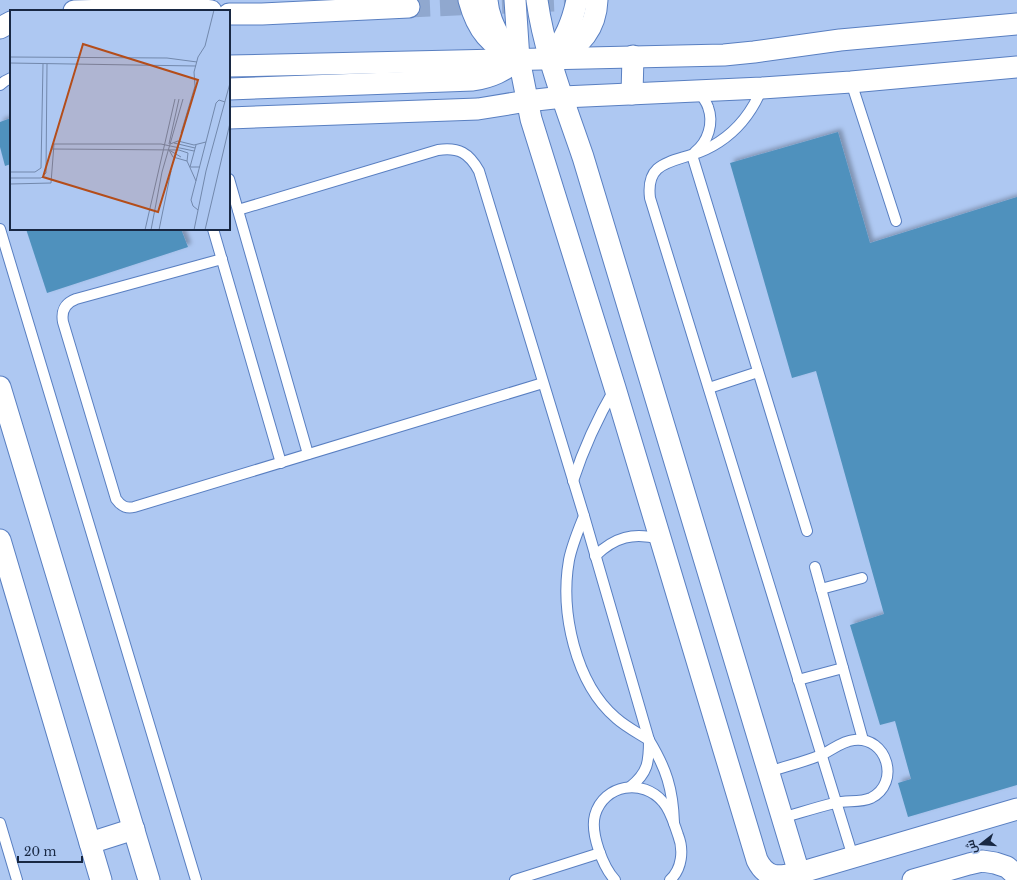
<svg xmlns="http://www.w3.org/2000/svg" width="1017" height="880" viewBox="0 0 1017 880" font-family="'Libre Baskerville',Cairo,serif">
<defs>
<filter id="shadow"><feDropShadow dx="3.5" dy="-3.5" stdDeviation="2" flood-color="#0004"/></filter>
</defs>
<rect width="100%" height="100%" fill="#aec8f2"/>
<g fill="#5091bd" filter="url(#shadow)">
<path d="M11,118V164L5,166L0,147V122Z"/>
<path d="M838,132L870,243L1017,197V785L908,817L898,783L911,779L895,721L880,725L850,625L884,614L816,371L792,378L730,163Z"/>
<path d="M26,229H181L188,247L47,293Z"/>
</g>
<g fill="none" stroke-linecap="round" stroke-linejoin="round">
<path stroke="#90a8cf" stroke-width="21" stroke-dasharray="21 10" stroke-linecap="butt" d="M409,7L578,0"/>
<defs>
<g id="lane">
<path d="M851,82L896,221"/>
<path d="M0,85L5,81L11,78"/>
<path d="M762,88C753,110 739,129 719,142C710,148 701,152 691,155C666,163 646,165 650,198L853,857"/>
<path d="M695,152C708,142 714,123 708,107C706,101 702,96 698,91"/>
<path d="M692,155L807,531"/>
<path d="M229,179L308,454"/>
<path d="M238,210L438,150C459,147 469,153 479,171L584,516L649,740C666,768 673,789 674,823"/>
<path d="M0,229L196,880"/>
<path d="M213,229L281,463"/>
<path d="M222,259L76,299C65,303 61,311 63,322L116,499C121,506 126,509 134,507L543,383"/>
<path d="M709,388L758,372"/>
<path d="M573,481C584,447 597,419 615,388"/>
<path d="M584,516C578,531 572,545 569,560C560,611 575,683 616,718C626,727 638,733 649,740"/>
<path d="M595,556C615,537 633,532 660,539"/>
<path d="M815,567L863,740"/>
<path d="M821,589L862,578"/>
<path d="M798,680L843,668"/>
<path d="M769,772C786,766 804,762 821,755C832,750 842,741 854,740C887,736 901,783 871,798C860,803 847,800 835,803C817,807 800,813 782,818"/>
<path d="M630,787C648,773 649,762 649,740"/>
<path d="M0,823L17,880"/>
<path d="M515,880L600,853"/>
<path d="M615,880C603,867 590,833 595,815C604,784 643,778 663,802C671,811 674,824 678,835C684,850 682,869 670,880"/>
</g>
<g id="street">
<path d="M469,0C477,30 490,46 519,58"/>
<path d="M487,0C488,15 494,27 501,40"/>
<path d="M515,0L519,59L531,119L615,388L757,860C767,880 779,877 799,873L1017,809"/>
<path d="M537,0C544,52 566,107 583,157L799,873"/>
<path d="M74,11L183,8L198,9L211,11"/>
<path d="M229,14H262L409,7"/>
<path d="M0,28L11,22"/>
<path d="M555,57C581,48 596,27 597,0"/>
<path d="M551,58C565,38 572,24 577,0"/>
<path d="M229,66L724,55L754,52L840,40L1017,24"/>
<path d="M229,89L473,80C492,77 504,71 519,59"/>
<path d="M632,94L633,56"/>
<path d="M229,118L478,109L527,101L563,97L762,88L851,82L1017,67"/>
<path d="M0,387L149,880"/>
<path d="M0,540L101,880"/>
<path d="M90,843L134,829"/>
<path d="M913,880L969,864L982,861L995,863L1007,867L1017,876"/>
</g>
</defs>
<use href="#lane" stroke="#597fc1" stroke-width="12"/>
<use href="#street" stroke="#597fc1" stroke-width="23"/>
<use href="#lane" stroke="#fff" stroke-width="10"/>
<use href="#street" stroke="#fff" stroke-width="21"/>
</g>
<g transform="translate(10 10)">
<rect width="220" height="220" fill="#aec8f2"/>
<path fill="none" stroke="#7288ac" stroke-width="1" d="M0,47L157,48L187,52M0,53L186,56M171,123L185,76L184,62L188,47L195,36L204,0M164,133L185,138M159,134L169,89M160,134L168,131L184,135L196,132M186,135L180,157H190M42,139L169,140L178,143L177,151L186,171M159,140L163,147L177,151M159,140L171,147M0,162H25L31,158L33,54M0,168H31L36,163L37,54M0,174L41,173L44,134H151L184,141M188,200L183,196L181,190L206,93L209,90L215,92M135,220L165,89M141,220L152,162L173,89M149,220L161,161M184,220L196,161L220,73M195,220L220,113"/>
<path fill="#b44d1a" fill-opacity="0.15" stroke="#b44d1a" stroke-width="2" d="M73,34L188,70L148,202L33,167Z"/>
<rect width="220" height="220" fill="none" stroke="#182843" stroke-width="2"/>
</g>
<g transform="translate(981 844) rotate(253)" stroke="#aec8f2" stroke-width="3" paint-order="stroke">
<path d="M0-3L7 15L0 10L-7 15Z" fill="#182843"/>
<text y="-6" font-size="11" font-weight="bold" text-anchor="middle" fill="#182843">ش</text>
</g>
<path d="M18 856v6h64v-6" fill="none" stroke="#182843" stroke-width="2"/>
<text x="24" y="856" font-size="12" fill="#182843" stroke="#aec8f2" stroke-width="3" paint-order="stroke">20 m</text>
</svg>
